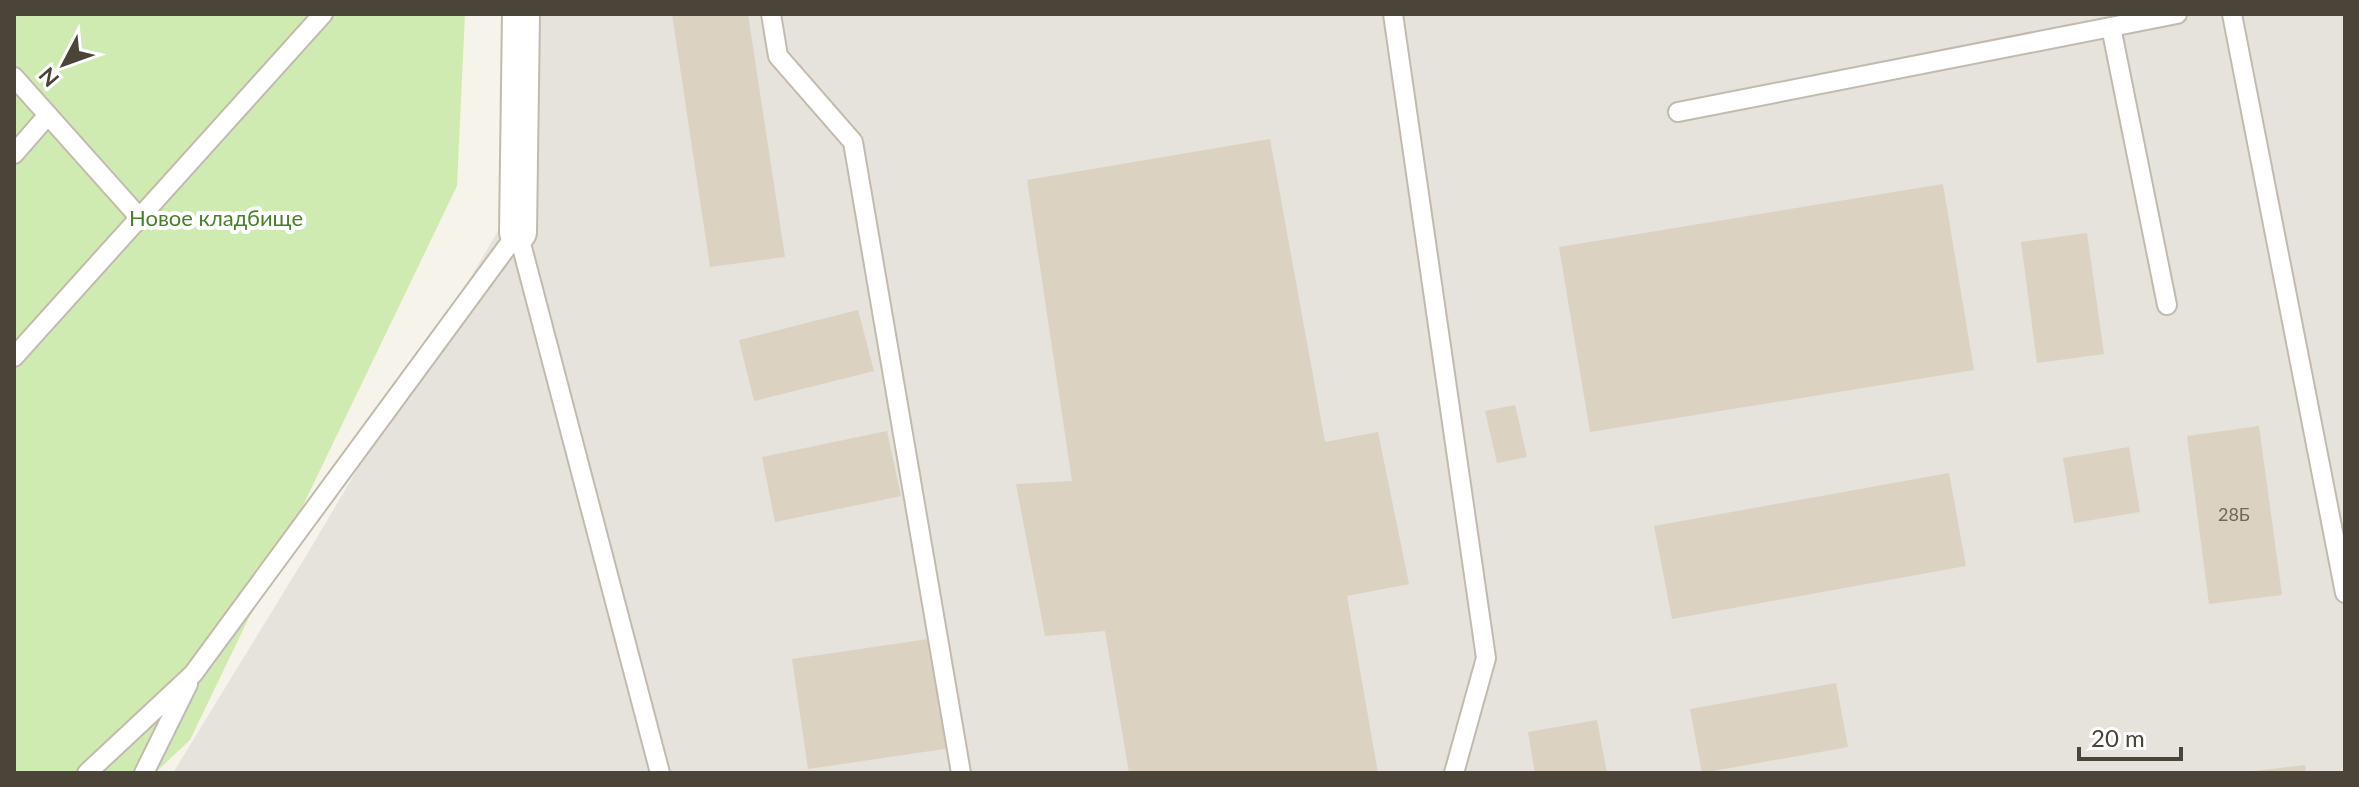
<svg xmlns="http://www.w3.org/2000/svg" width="2359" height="787" viewBox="0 0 2359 787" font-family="Lato,sans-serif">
<rect width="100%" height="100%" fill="#f6f3eb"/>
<path fill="#e6e2dc" d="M533,14H2345V773H173L312,546L527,182Z"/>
<path fill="#d0ebb2" d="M14,14H465L457,186L190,740L155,773H14Z"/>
<g fill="#dbd2c2">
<path d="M672,14H748L785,257L710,267Z"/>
<path d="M1270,139L1325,442L1378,432L1409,584L1347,596L1378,773H1129L1105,631L1045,636L1016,484L1072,481L1027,180Z"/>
<path d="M1943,184L1974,370L1590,432L1559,247Z"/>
<path d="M2087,233L2104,354L2037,363L2021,242Z"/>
<path d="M858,310L874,371L754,401L739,340Z"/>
<path d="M1515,405L1527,457L1497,463L1485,411Z"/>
<path d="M2259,426L2282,595L2209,604L2187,436Z"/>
<path d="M887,431L901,496L775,522L762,457Z"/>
<path d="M2129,447L2140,512L2074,523L2063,458Z"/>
<path d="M1949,473L1966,566L1672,619L1654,526Z"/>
<path d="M935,638L951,748L808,769L792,659Z"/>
<path d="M1836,683L1848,747L1702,773L1690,709Z"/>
<path d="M1597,720L1607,773H1535L1528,732Z"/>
<path d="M2305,765L2306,773H2254V771Z"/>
</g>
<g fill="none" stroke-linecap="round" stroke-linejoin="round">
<defs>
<g id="service">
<path d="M771,14L778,56L853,142L961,773"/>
<path d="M1393,14L1486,658L1454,773"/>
<path d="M2232,14L2345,593"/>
<path d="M2111,27L2167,305"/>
<path d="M14,77L139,217"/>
<path d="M1678,112L2177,14"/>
<path d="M14,154L48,115"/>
<path d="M518,232L660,773"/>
<path d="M14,357L323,14"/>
<path d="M87,773L193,674L518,232"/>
<path d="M144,773L188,684"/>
</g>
<path id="minor" d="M518,232L521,14"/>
</defs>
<use href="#service" stroke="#c2bbad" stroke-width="22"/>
<use href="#minor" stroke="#c2bbad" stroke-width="40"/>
<use href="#service" stroke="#fff" stroke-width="18"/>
<use href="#minor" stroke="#fff" stroke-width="36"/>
</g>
<g text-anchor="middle" stroke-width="8" stroke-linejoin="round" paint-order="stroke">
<g font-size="18" fill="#6f685a">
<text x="2234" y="521">28Б</text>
</g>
<g font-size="22" fill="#478127" stroke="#fff">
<text x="216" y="226">Новое кладбище</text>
</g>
</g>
<rect width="2359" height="787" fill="none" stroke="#4b4438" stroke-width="32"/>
<g transform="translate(64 64) rotate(229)" stroke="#ffffff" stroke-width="6" paint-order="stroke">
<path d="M0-6L14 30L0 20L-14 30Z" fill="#4b4438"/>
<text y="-12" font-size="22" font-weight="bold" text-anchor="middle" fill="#4b4438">N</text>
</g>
<path d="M2079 747v12h102v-12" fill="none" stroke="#4b4438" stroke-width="4"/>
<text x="2091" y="747" font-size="24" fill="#4b4438" stroke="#ffffff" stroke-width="6" paint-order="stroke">20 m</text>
</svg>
